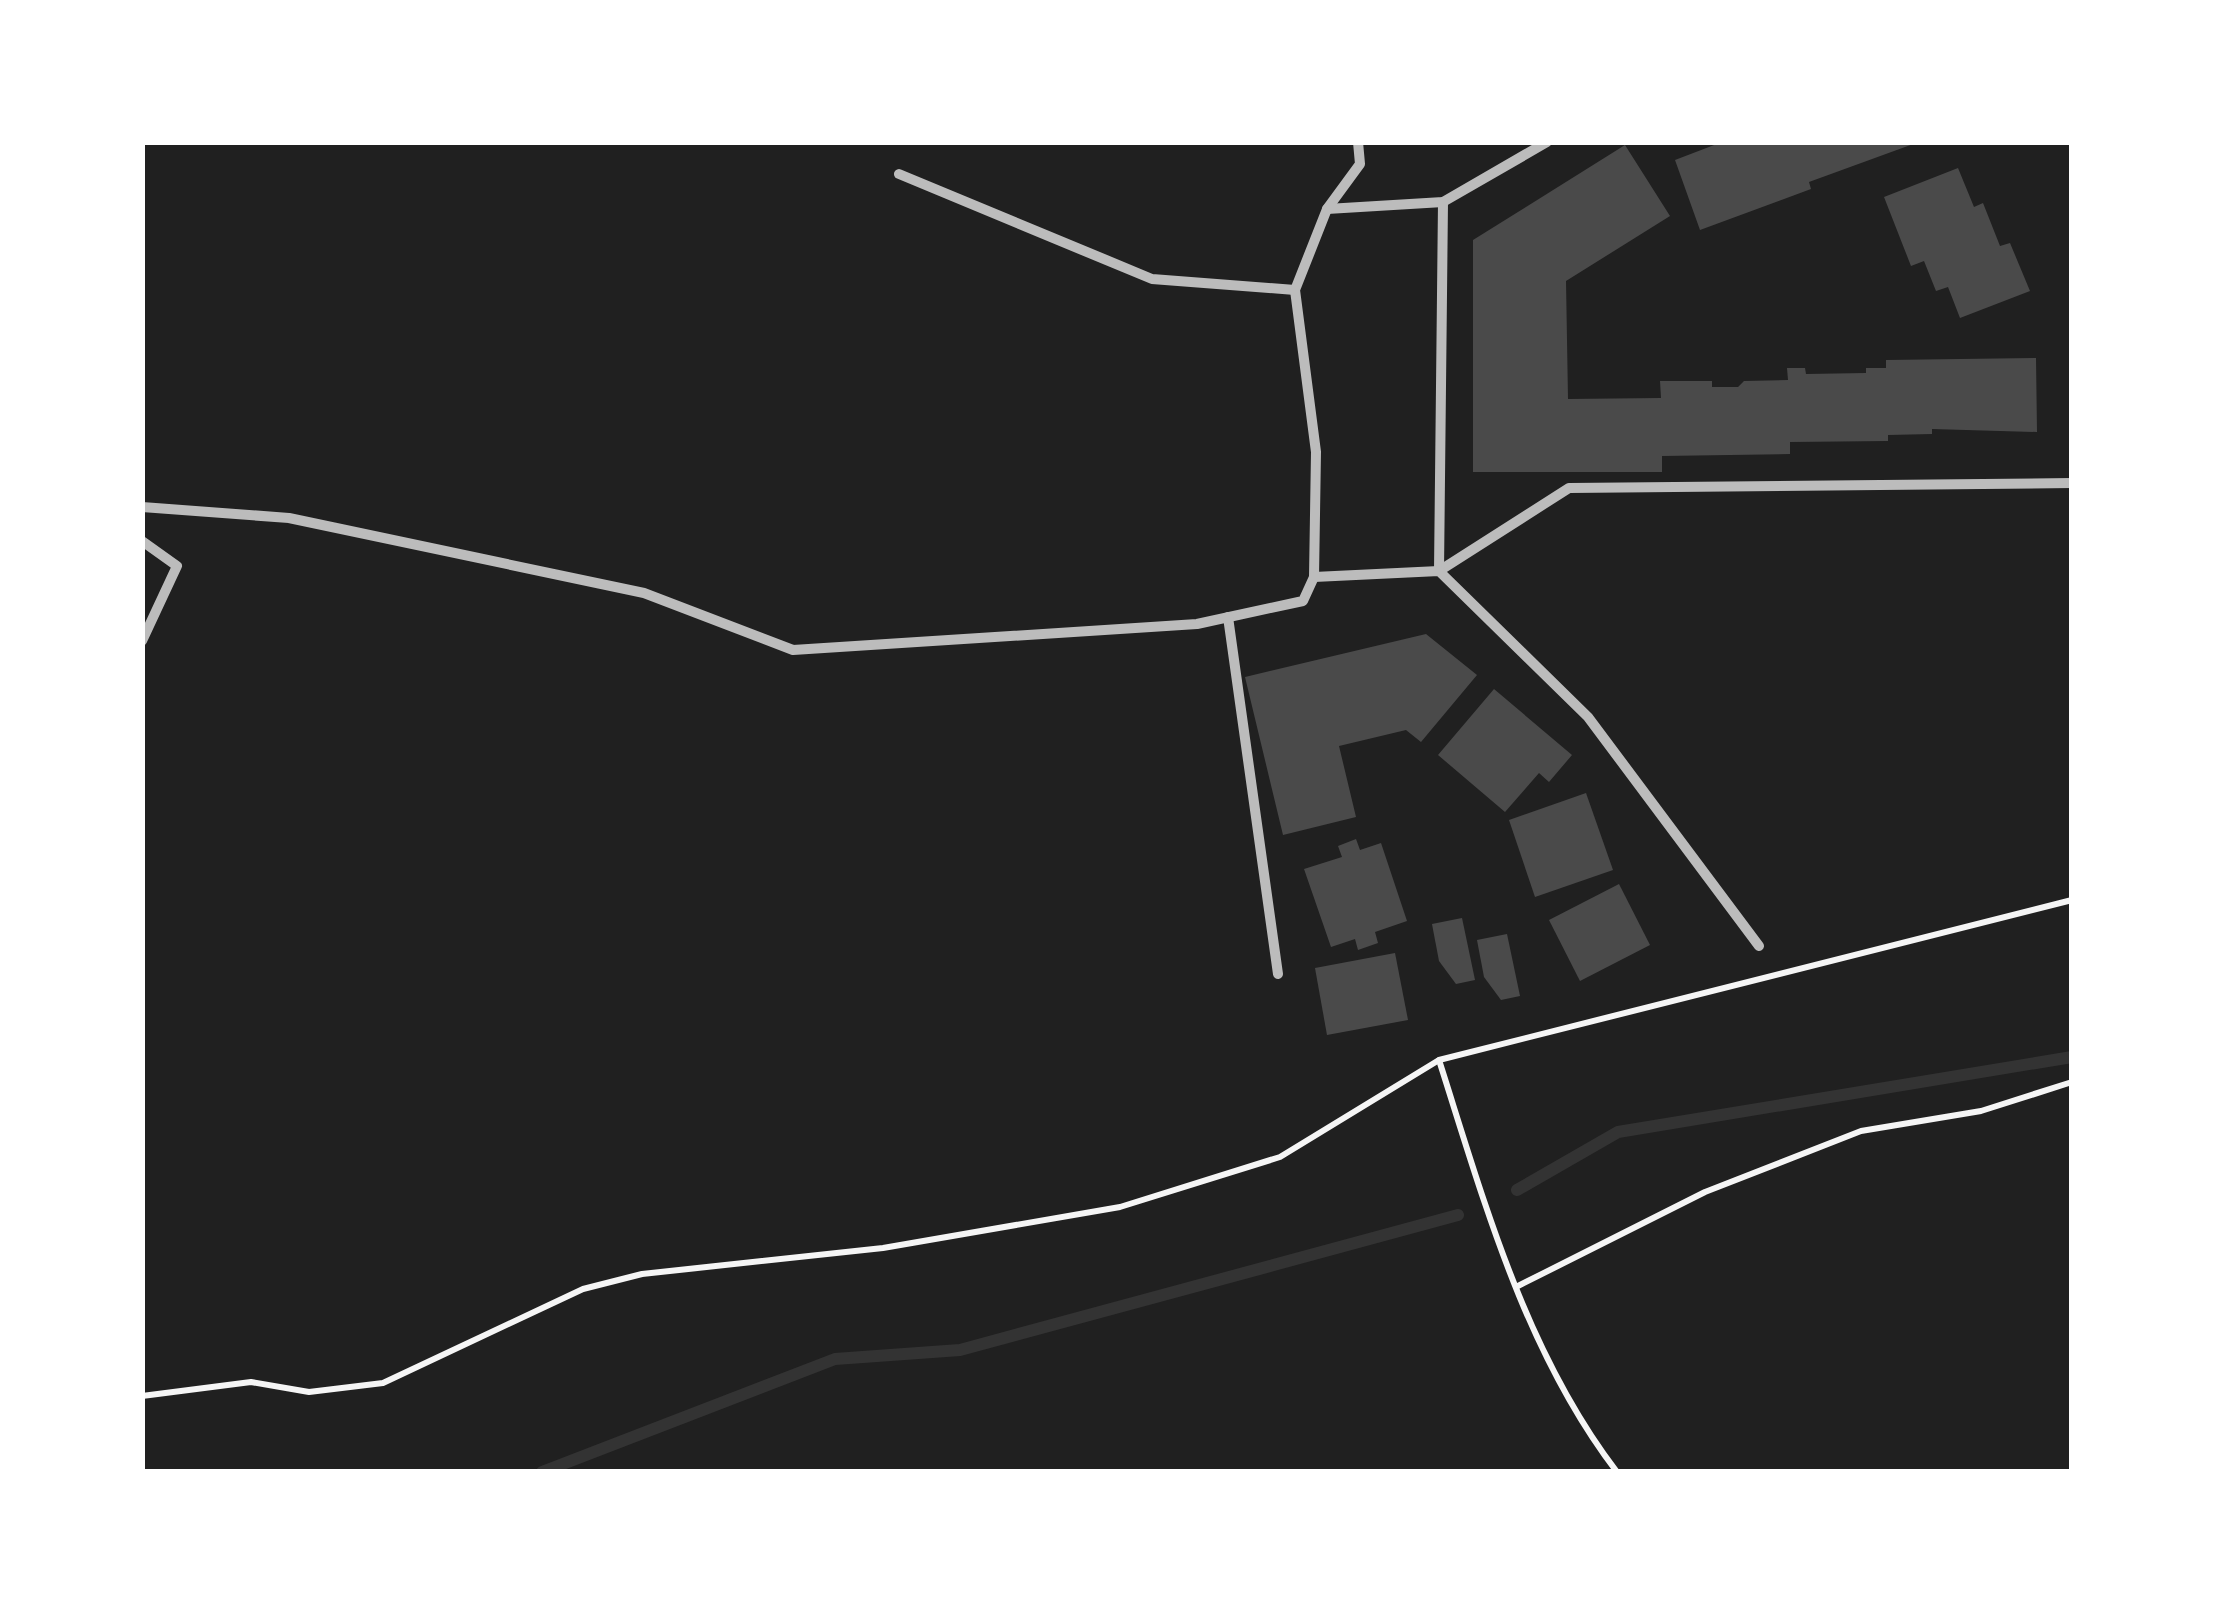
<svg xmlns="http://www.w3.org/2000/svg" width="2214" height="1614" viewBox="0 0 2214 1614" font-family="Overpass,sans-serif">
<rect width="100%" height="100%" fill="#111"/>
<path fill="#202020" d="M142,143H2071V1471H143Z"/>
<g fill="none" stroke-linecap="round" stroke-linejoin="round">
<g stroke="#333" stroke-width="12">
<path d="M1517,1190L1618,1132L2072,1057"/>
<path d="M542,1472L835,1359L960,1350L1458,1215"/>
</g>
</g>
<g fill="#4a4a4a">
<path d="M1722,142H1916V143L1809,182L1811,189L1700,230L1675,160Z"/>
<path d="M1625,145L1670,216L1566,281L1568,399L1661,398L1660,381H1712V387H1738L1744,381L1788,380L1787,368H1805L1806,374L1866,373V368H1886V360L2036,358L2037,432L1932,429V434L1888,435V441L1790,442V454L1662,456V472H1473V240Z"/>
<path d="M1958,168L1974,207L1983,203L2000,246L2010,243L2030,291L1960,318L1948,287L1936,291L1924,261L1911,266L1884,197Z"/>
<path d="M1426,634L1477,675L1421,742L1406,730L1339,746L1356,817L1283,835L1245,677Z"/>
<path d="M1494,689L1572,755L1549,782L1539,773L1505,812L1438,755Z"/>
<path d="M1586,793L1613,870L1535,897L1509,820Z"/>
<path d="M1356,839L1360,850L1381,843L1407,921L1375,932L1378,943L1358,950L1355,939L1331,947L1304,869L1342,857L1338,846Z"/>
<path d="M1619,884L1650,945L1580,981L1549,920Z"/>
<path d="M1462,918L1475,980L1456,984L1439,961L1432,924Z"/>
<path d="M1507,934L1520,996L1501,1000L1484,977L1477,940Z"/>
<path d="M1395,953L1408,1020L1327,1035L1315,968Z"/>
</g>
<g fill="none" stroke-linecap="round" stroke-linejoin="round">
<g stroke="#f5f5f5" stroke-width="6">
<path d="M1439,1060C1484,1201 1525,1352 1617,1472"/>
<path d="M1516,1287L1705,1192L1861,1131L1981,1111L2072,1082"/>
<path d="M142,1396L251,1382L309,1392L383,1383L583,1289L642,1274L883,1248L1120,1207L1280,1157L1439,1060L2072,900"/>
</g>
<g stroke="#bcbcbc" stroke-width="10">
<path d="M899,174L1152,279L1295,290"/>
<path d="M1327,209L1443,202L1547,142"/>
<path d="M142,507L289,518L644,593L793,650L1197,624L1303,601L1314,577L1316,452L1295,290L1327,209L1360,164L1358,142"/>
<path d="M142,541L177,566L142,641"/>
<path d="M1439,571L1569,488L2072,483"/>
<path d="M1439,571L1443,202"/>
<path d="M1314,577L1439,571L1588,717L1759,946"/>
<path d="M1228,617L1278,974"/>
</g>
</g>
<rect width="2214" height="1614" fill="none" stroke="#ffffff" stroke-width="290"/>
</svg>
